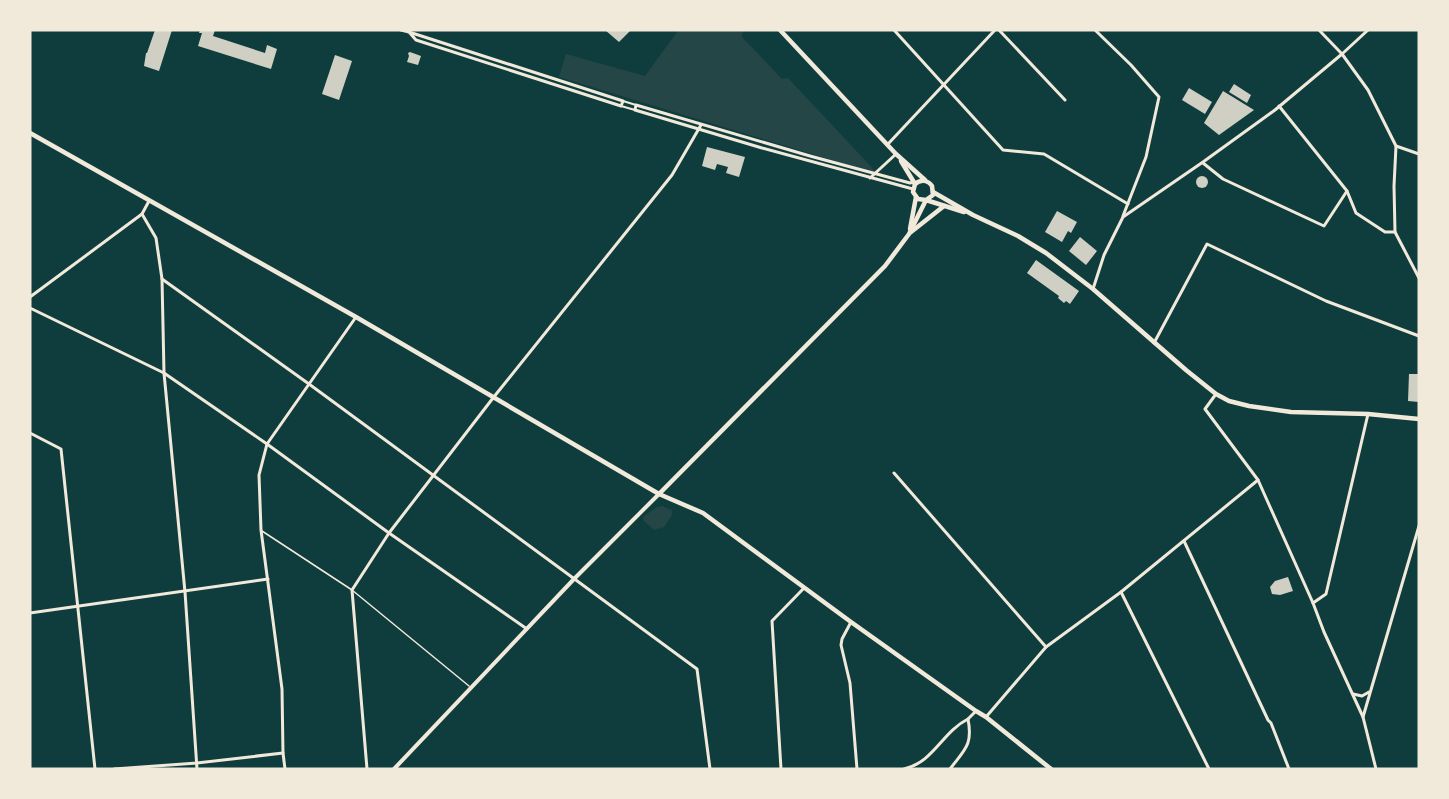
<svg xmlns="http://www.w3.org/2000/svg" width="1449" height="799" viewBox="0 0 1449 799" font-family="'IBM Plex Sans',sans-serif">
<rect width="100%" height="100%" fill="#0f3d3e"/>
<g fill="#244646">
<path d="M677,30H743L742,37L782,79L788,78L878,174L559,77L566,54L645,76L677,32Z"/>
<path d="M663,506L666,508L672,510V515L664,527L654,530L643,520L644,516L657,507Z"/>
</g>
<g fill="#cfcfc3">
<path d="M155,30H172L159,71L144,66L146,53H147Z"/>
<path d="M200,30H215L213,36L265,53L267,45L277,49L271,69L198,46L202,33H199Z"/>
<path d="M605,30H631L619,42Z"/>
<path d="M410,52L421,56L418,65L407,62L409,56L408,53Z"/>
<path d="M335,55L352,61L339,100L322,94Z"/>
<path d="M1234,84L1251,95L1247,103L1229,92Z"/>
<path d="M1189,88L1212,102L1205,114L1182,100Z"/>
<path d="M1223,91L1254,110L1219,135L1204,123Z"/>
<path d="M707,147L745,157L739,177L726,173L728,167L717,164L715,170L702,166Z"/>
<circle cx="1202" cy="182" r="6"/>
<path d="M1057,211L1077,222L1071,233L1068,231L1062,242L1045,232Z"/>
<path d="M1080,237L1097,251L1086,265L1069,251Z"/>
<path d="M1036,260L1079,291L1070,304L1066,301L1064,303L1058,298L1059,296L1027,273Z"/>
<path d="M1409,374H1419V402L1408,401Z"/>
<path d="M1288,577L1293,591L1280,595L1272,594L1270,587L1275,581Z"/>
</g>
<g fill="none" stroke-linecap="round" stroke-linejoin="round">
<path stroke="#f1e9da" stroke-width="1.5" d="M262,531L352,590L469,686"/>
<g stroke="#f1e9da" stroke-width="2">
<path d="M623,101L636,105"/>
<path d="M621,106L635,110"/>
</g>
<g stroke="#f1e9da" stroke-width="3">
<path d="M401,30L409,32L623,101L621,106L416,40L409,32"/>
<path d="M894,30L1003,150L1044,154L1128,204"/>
<path d="M999,30L1065,100"/>
<path d="M1095,30L1131,65L1159,97L1146,157L1123,216"/>
<path d="M1319,30L1342,54L1368,90L1396,146L1394,186L1395,232L1419,278"/>
<path d="M1279,106L1347,191L1356,213L1385,232H1395"/>
<path d="M888,144L995,30"/>
<path d="M1396,146L1419,154"/>
<path d="M1203,163L1223,179L1324,226L1347,191"/>
<path d="M870,178L896,154"/>
<path d="M913,189L762,148L635,110L636,105L810,156L910,183L914,182"/>
<path d="M149,201L142,214L156,238L162,279L164,373L185,592L197,769"/>
<path d="M162,279L309,384L697,669L710,769"/>
<path d="M1093,289L1104,255L1123,217L1203,162L1275,110L1342,54L1368,30"/>
<path d="M30,297L142,214"/>
<path d="M30,308L164,373L267,444L389,533L527,629"/>
<path d="M1154,343L1207,244L1326,301L1419,336"/>
<path d="M1216,394L1205,409L1258,480L1313,603L1324,632L1363,717L1376,769"/>
<path d="M30,433L61,449L95,769"/>
<path d="M894,473L1046,647"/>
<path d="M1184,541L1268,720L1271,723L1289,769"/>
<path d="M1121,592L1209,769"/>
<path d="M1313,603L1326,594L1368,414"/>
<path d="M30,613L268,579"/>
<path d="M851,622L842,639L841,645L850,683L857,769"/>
<path d="M1353,694L1362,696L1369,692"/>
<path d="M986,717L1046,647L1121,592L1258,480"/>
<path d="M1363,717L1419,526"/>
<path d="M114,769L197,763L283,753"/>
<path d="M285,769L283,753L282,689L261,530L259,475L267,444L356,317"/>
<path d="M367,769L352,590L389,533L493,398L672,175L701,125"/>
<path d="M781,769L772,621L804,588"/>
<path d="M904,769C934,762 942,732 968,719"/>
<path d="M950,769C965,749 973,745 968,719L976,711"/>
</g>
<path stroke="#f1e9da" stroke-width="4" d="M394,769L574,579L659,494"/>
<g stroke="#f1e9da" stroke-width="4.5">
<path d="M780,30L896,154L925,180"/>
<path d="M30,133L356,317L659,494L703,513L851,622L976,711L986,717L1051,769"/>
<path d="M901,161L915,184"/>
<path d="M933,192L973,215L1018,236L1046,253L1093,289L1186,370L1216,394L1229,401L1249,406L1291,412L1368,414L1419,419"/>
<path d="M910,229L916,197"/>
<path d="M911,232L944,206"/>
<path d="M659,494L885,266L909,234L926,200L933,195L932,186C928,180 921,179 915,184L913,192L918,199L926,200L964,212"/>
</g>
</g>
<rect width="1449" height="799" fill="none" stroke="#f1e9da" stroke-width="63"/>
</svg>
